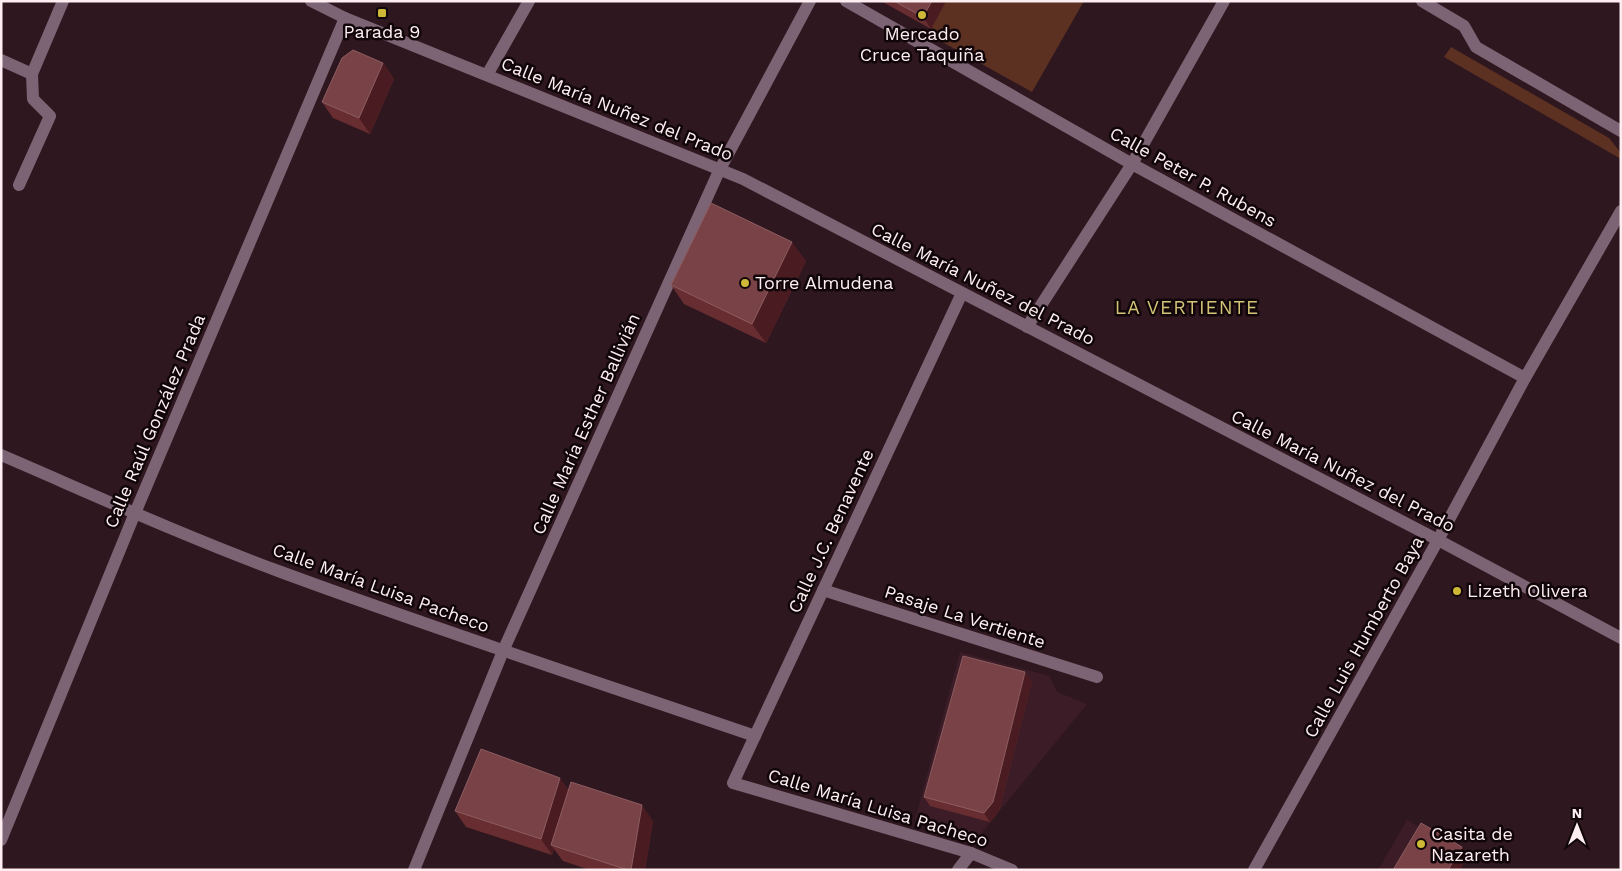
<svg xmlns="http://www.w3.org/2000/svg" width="1622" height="871" viewBox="0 0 1622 871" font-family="'Work Sans',sans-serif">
<rect width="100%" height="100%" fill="#2f171f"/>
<g fill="#3c1d27">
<path d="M960,652L1049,676L1057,692L1087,704L979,836L915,820Z"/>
<path d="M1407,820L1469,856L1460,870H1378Z"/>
</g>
<g fill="#5c3122">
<path d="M946,1H1084L1032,92L928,34Z"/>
<path d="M1451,47L1609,138L1621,153V159L1444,57Z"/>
</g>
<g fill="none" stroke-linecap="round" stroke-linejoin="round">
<g stroke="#7d6474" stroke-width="12">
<path d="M311,1L345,18L743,179L1438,540L1621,638"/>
<path d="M846,1L1132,164L1525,378"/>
<path d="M1422,1L1464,26L1476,47L1621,131"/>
<path d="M1,60L32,74"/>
<path d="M487,75L529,1"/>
<path d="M19,185L50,116L33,99L32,74L63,1"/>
<path d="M962,293L733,783L971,853L1012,870"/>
<path d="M1027,327L1132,164L1224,1"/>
<path d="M1,455C94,495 186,537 281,572C438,630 597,682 755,736"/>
<path d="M823,590L1097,677"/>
<path d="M1,840L135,513L345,18"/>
<path d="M414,870L503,651L719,171L810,1"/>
<path d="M958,870L971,853"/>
<path d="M1254,870L1438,540L1525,378L1621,211"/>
</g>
</g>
<g fill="#672d31">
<path d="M881,1H946L931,29Z"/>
<path d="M383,63L394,79L370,134L333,118L322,102Z"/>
<path d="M806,261L766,343L684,304L671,285Z"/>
<path d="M1032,681L999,811L990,822L930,806L924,797Z"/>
<path d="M568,789L653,821L645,870H590L563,861L554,849L552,855L466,827L455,811Z"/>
</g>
<g fill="#4a1c21">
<path d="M932,1H946L931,29L923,17Z"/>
<path d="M383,63L394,79L370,134L359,118Z"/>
<path d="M792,242L806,261L766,343L752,324Z"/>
<path d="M1025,672L1032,681L999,811L990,822L984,813Z"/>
<path d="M560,778L571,793L551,845L554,849L552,855L541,839Z"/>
<path d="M642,805L653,821L645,870H631Z"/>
<path d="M1462,847L1469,856L1460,870H1448Z"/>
</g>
<g fill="#784246" stroke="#8d5d61">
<path d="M894,1H932L923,17Z"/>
<path d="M353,50L383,63L359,118L322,102L342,58Z"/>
<path d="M711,203L792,242L752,324L671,285Z"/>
<path d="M963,656L1025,672L993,802L984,813L924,797Z"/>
<path d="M481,749L560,778L541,839L455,811Z"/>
<path d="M571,782L642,805L631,870H628L551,845Z"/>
<path d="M1421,823L1462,847L1448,870H1393Z"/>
</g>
<g fill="#cfb837" stroke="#100609" stroke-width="2">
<rect x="377" y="8" width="10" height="10" rx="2.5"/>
<circle cx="922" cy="15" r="5"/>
<circle cx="745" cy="283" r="5"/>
<circle cx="1457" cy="591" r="5"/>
<circle cx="1421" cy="844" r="5"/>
</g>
<g text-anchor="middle" stroke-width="5" stroke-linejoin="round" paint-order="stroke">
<g font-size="18" fill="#feedf1" stroke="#100609" text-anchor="start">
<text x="382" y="38" text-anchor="middle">Parada 9</text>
<text x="922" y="40" text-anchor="middle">Mercado<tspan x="922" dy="21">Cruce Taquiña</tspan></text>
<text x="755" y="289">Torre Almudena</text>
<text x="1467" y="597">Lizeth Olivera</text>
<text x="1431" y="840">Casita de<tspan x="1431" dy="21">Nazareth</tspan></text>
</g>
<g font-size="18" fill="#feedf1" stroke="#100609">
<text transform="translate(617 109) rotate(22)" y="6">Calle María Nuñez del Prado</text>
<text transform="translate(1193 177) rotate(29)" y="6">Calle Peter P. Rubens</text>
<text transform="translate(983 284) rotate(27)" y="6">Calle María Nuñez del Prado</text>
<text transform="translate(155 421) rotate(-67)" y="6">Calle Raúl González Prada</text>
<text transform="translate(586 424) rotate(-66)" y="6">Calle María Esther Ballivián</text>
<text transform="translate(1343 471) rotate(27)" y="6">Calle María Nuñez del Prado</text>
<text transform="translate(831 531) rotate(-65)" y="6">Calle J.C. Benavente</text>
<text transform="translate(381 588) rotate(20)" y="6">Calle María Luisa Pacheco</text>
<text transform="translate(965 617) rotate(18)" y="6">Pasaje La Vertiente</text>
<text transform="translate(1364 637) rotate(-61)" y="6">Calle Luis Humberto Baya</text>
<text transform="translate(878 808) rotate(17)" y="6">Calle María Luisa Pacheco</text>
</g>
<g font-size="19" letter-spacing="1" fill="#d3c376" stroke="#100609">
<text x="1187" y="314">LA VERTIENTE</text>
</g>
</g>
<rect width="1622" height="871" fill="none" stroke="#feedf1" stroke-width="5"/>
<g transform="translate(1577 826)" stroke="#100609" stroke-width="4" paint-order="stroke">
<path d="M0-4L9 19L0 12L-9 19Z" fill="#feedf1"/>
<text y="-8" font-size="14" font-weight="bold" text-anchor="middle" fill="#feedf1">N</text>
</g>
</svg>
